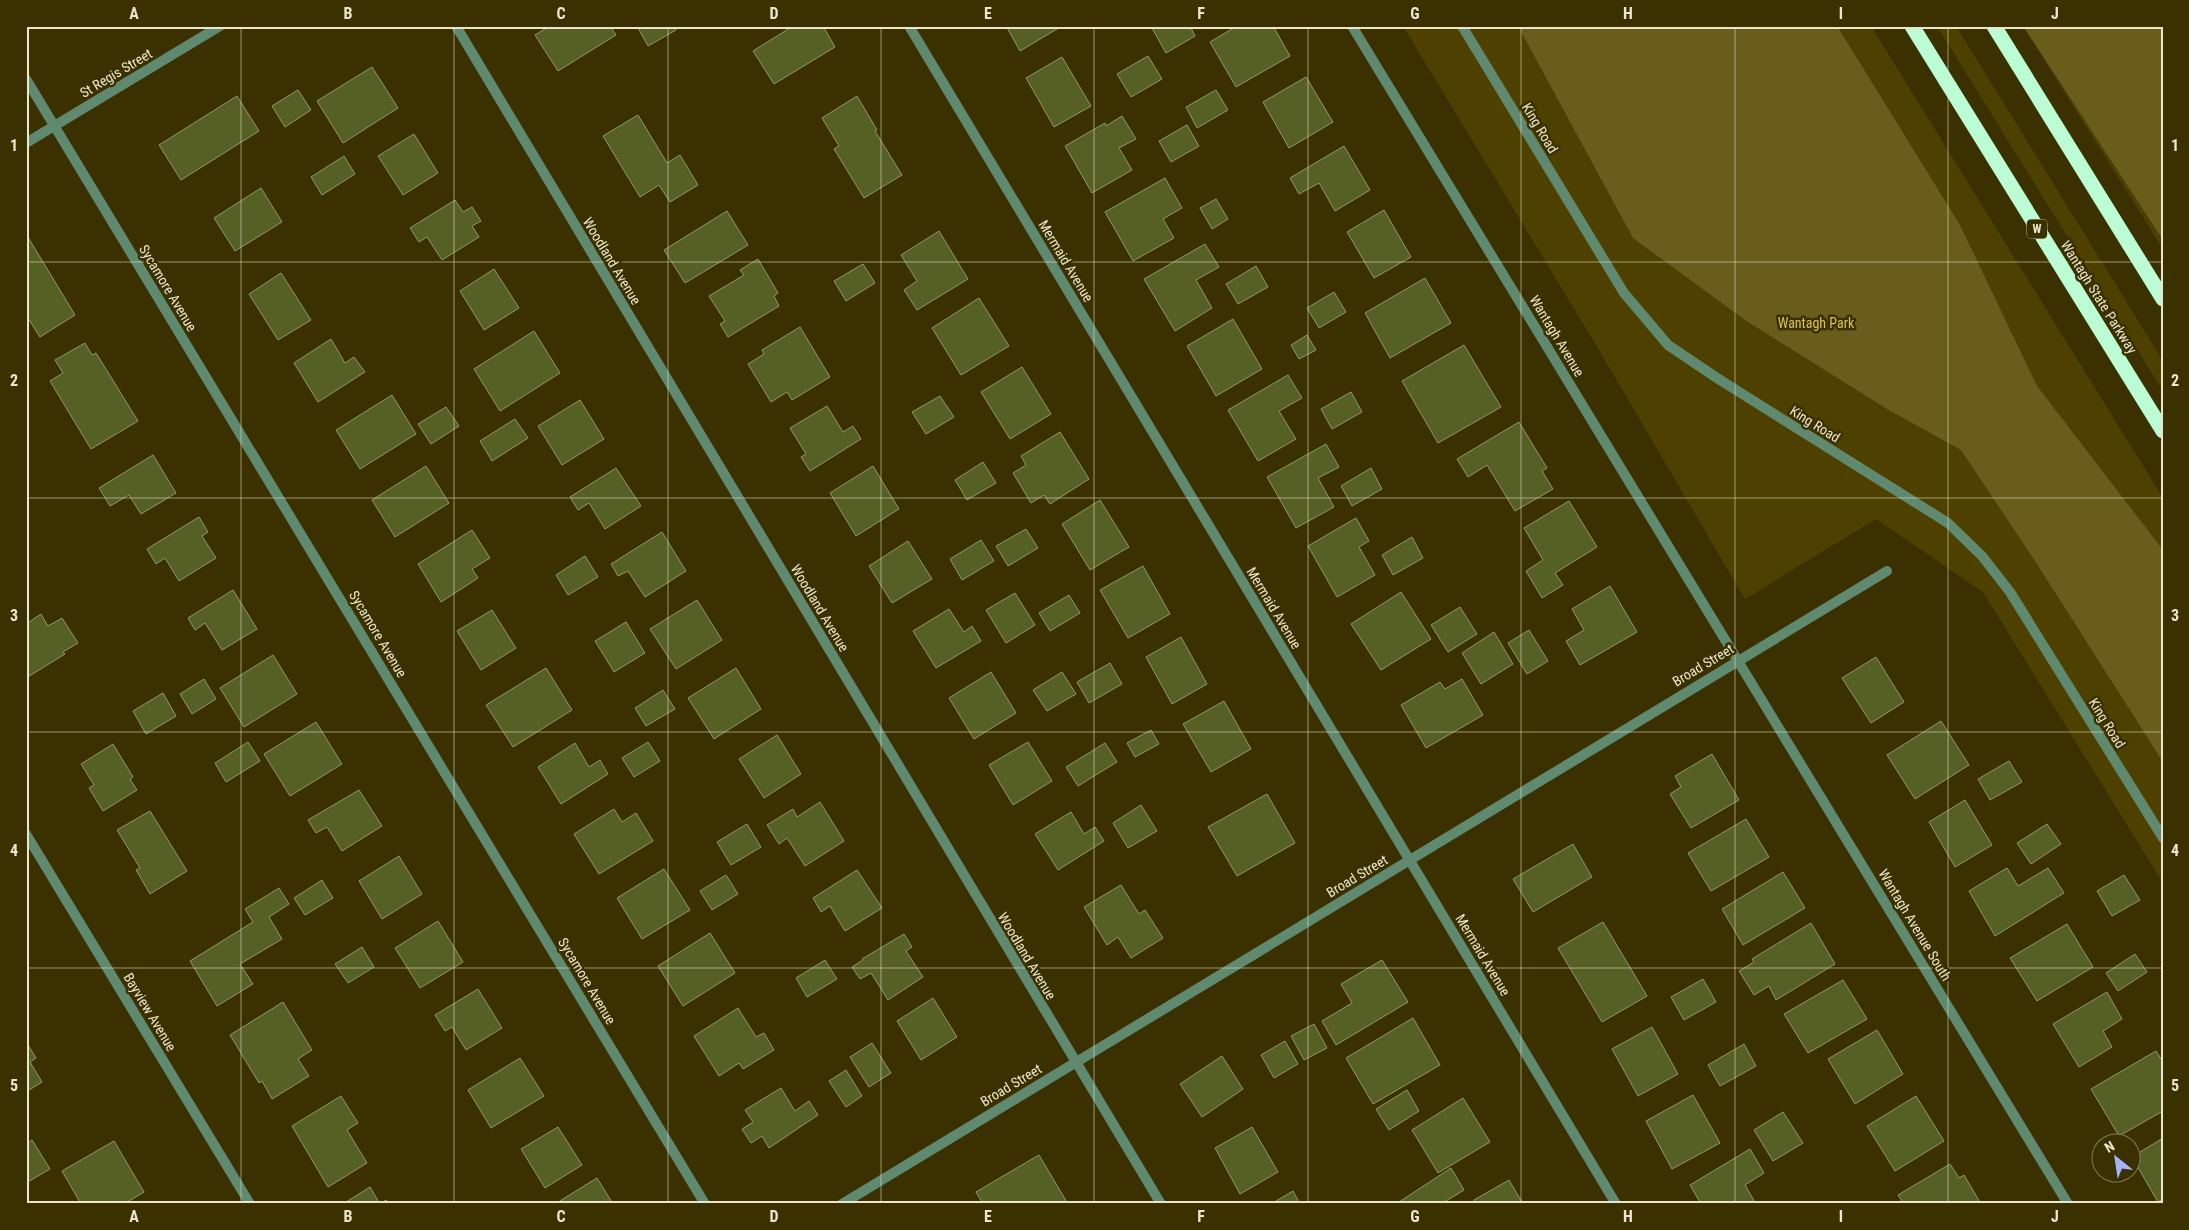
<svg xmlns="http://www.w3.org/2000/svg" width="2189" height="1230" viewBox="0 0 2189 1230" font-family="'Roboto Condensed',sans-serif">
<rect width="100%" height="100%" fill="#3b3100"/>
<g fill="#4e4100">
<path d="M1403,26H1871L2163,498V883L1983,592L1876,519L1745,599L1602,355Z"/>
<path d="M1937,26H1956L2163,361V391Z"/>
<path d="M2023,26L2163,240V249Z"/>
</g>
<g fill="#6a5d1c">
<path d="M1518,26H1837L1960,225L2037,386L2163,550V762L2037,564L1961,450L1887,409L1745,320L1633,238Z"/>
<path d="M2023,26H2163V240Z"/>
</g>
<g fill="#576024" stroke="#8f9868">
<path d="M550,26H610L616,35L558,71L535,35Z"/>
<path d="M637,26H674L676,30L648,46Z"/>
<path d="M793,26H823L835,47L774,84L753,51Z"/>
<path d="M1006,26H1062L1020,51Z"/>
<path d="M1154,26H1190L1195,36L1166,53L1152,28Z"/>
<path d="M1237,26H1273L1290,56L1236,87L1210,42Z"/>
<path d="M1148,56L1162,79L1131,97L1117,74Z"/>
<path d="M1062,57L1091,106L1054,127L1026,78Z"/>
<path d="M372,67L398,108L343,143L317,101Z"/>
<path d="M1306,77L1333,122L1289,148L1263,102Z"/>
<path d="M298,90L311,110L285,127L272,106Z"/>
<path d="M1216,90L1228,110L1197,128L1186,107Z"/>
<path d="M237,96L259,131L181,180L159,145Z"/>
<path d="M857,96L877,130L875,131L902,175L864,198L834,149L839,146L822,118Z"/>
<path d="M638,115L667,163L680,155L698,185L670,202L659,185L640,197L603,136Z"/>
<path d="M1122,116L1136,139L1119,148L1132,170L1092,193L1065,146L1105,123L1106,126Z"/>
<path d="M1187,125L1199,146L1171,162L1159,141Z"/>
<path d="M414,134L438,173L403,195L378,156Z"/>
<path d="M1344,146L1370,190L1335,211L1319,183L1299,194L1290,178Z"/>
<path d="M344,156L355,174L322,195L311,177Z"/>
<path d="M1165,178L1182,208L1163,219L1174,238L1133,261L1105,212Z"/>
<path d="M261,188L282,222L235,251L214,218Z"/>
<path d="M1216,199L1228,219L1212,229L1200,208Z"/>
<path d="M455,200L463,212L472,207L481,221L472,226L479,237L442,260L427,237L419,242L410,228Z"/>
<path d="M1384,210L1411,257L1374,278L1347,232Z"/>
<path d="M727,211L748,245L685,283L664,250Z"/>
<path d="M939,231L968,279L917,310L904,290L917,281L901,255Z"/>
<path d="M26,234L75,315L40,337L26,315Z"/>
<path d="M1205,244L1219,267L1196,280L1212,308L1175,331L1144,279Z"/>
<path d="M758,259L778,293L774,296L779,306L728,337L720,324L725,321L709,296L744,275L740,270Z"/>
<path d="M863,264L875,283L846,301L834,281Z"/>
<path d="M1256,266L1268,287L1238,304L1226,284Z"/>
<path d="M494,269L519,308L484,330L460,291Z"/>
<path d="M281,273L311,320L278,340L249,294Z"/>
<path d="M1425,278L1451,323L1390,358L1365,313Z"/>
<path d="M1334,292L1346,312L1319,328L1307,308Z"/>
<path d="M979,298L1009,346L961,375L932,328Z"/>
<path d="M1233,319L1262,369L1216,396L1187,346Z"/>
<path d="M800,327L830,377L792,400L787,392L771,402L748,364L764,354L762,350Z"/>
<path d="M534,331L560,373L500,411L474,369Z"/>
<path d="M1307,335L1316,350L1299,359L1291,345Z"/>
<path d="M331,339L345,363L354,357L365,372L318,402L294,363Z"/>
<path d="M85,343L92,355L96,353L138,421L91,449L50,381L63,373L55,360Z"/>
<path d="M1464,345L1501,407L1438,443L1402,381Z"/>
<path d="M1022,367L1051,414L1010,439L981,392Z"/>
<path d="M1288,375L1302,398L1279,411L1296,439L1258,461L1228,410Z"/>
<path d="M1351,392L1362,412L1332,429L1321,409Z"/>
<path d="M392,395L416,434L360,469L336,430Z"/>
<path d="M940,396L954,417L926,434L912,412Z"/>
<path d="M580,400L604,439L562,465L538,426Z"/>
<path d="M827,406L843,432L853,426L861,439L810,471L801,457L806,454L790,428Z"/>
<path d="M446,407L459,426L431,444L418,424Z"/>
<path d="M515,419L528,438L492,461L480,441Z"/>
<path d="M1519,422L1547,468L1542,471L1553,489L1515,511L1487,465L1468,477L1457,459Z"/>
<path d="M1060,432L1089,479L1050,504L1044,495L1031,503L1013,473L1026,465L1021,456Z"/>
<path d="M1326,444L1339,467L1318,478L1334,507L1296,528L1267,477Z"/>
<path d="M153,455L176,493L141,514L129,495L110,506L99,488Z"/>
<path d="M983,462L996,483L967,500L955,480Z"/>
<path d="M426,466L449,503L395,537L372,500Z"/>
<path d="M873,466L899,509L856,536L830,493Z"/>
<path d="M616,468L641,506L605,529L589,503L578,510L570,497Z"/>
<path d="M1371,468L1382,489L1352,506L1341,486Z"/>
<path d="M1100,500L1129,547L1090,570L1062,524Z"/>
<path d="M1569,501L1597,547L1555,573L1563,585L1542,598L1526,571L1543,560L1524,528Z"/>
<path d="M199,517L208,532L202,536L216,558L179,581L165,558L156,564L147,549Z"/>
<path d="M1356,518L1369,541L1359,547L1375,575L1337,597L1308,546Z"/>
<path d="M1026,529L1038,548L1008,566L996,546Z"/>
<path d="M472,530L490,558L472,569L478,578L441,602L418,564Z"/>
<path d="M662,532L686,571L645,597L628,571L618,576L611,564Z"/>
<path d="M1412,537L1423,558L1393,575L1382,555Z"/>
<path d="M981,540L994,561L962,580L950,559Z"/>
<path d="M908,541L932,579L892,603L869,566Z"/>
<path d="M585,556L598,577L568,595L556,575Z"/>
<path d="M1143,566L1170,614L1128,638L1100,590Z"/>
<path d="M1610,586L1637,632L1580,665L1566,641L1584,630L1572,609Z"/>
<path d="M233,590L257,629L222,650L205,623L195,630L188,618Z"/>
<path d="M1401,592L1431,639L1381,670L1351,624Z"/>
<path d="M1015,593L1035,625L1006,643L986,610Z"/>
<path d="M1069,595L1080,613L1050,631L1039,613Z"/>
<path d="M697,600L722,640L676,669L650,629Z"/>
<path d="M1460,607L1477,634L1448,652L1431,625Z"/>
<path d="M949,609L964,632L972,626L981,641L936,668L913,631Z"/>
<path d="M492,610L516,648L481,670L457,631Z"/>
<path d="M41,614L48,626L62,618L78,643L63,652L65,654L26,678V624Z"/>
<path d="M626,622L645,653L614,672L595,641Z"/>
<path d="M1529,630L1548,661L1527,674L1508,643Z"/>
<path d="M1494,632L1513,664L1481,684L1462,653Z"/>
<path d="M1181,637L1207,684L1172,704L1146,657Z"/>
<path d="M273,655L297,694L244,727L220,688Z"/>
<path d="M1876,657L1904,702L1871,723L1842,678Z"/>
<path d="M1110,663L1122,684L1089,703L1077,682Z"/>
<path d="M546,668L572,710L513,747L486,705Z"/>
<path d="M736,668L761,709L714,739L688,698Z"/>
<path d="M991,672L1016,713L974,739L949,698Z"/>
<path d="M1062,672L1076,694L1047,711L1033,690Z"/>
<path d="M204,679L216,699L192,714L180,694Z"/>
<path d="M1462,679L1483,715L1426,748L1401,705L1440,682L1445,689Z"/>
<path d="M663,690L675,709L646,726L635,708Z"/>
<path d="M163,693L176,716L146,734L133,711Z"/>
<path d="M1224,701L1251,749L1211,772L1183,724Z"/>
<path d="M1941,721L1969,765L1915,799L1887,755Z"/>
<path d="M316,722L342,764L290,796L264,754Z"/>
<path d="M1151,730L1159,744L1135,757L1127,743Z"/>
<path d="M777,735L801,774L764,798L739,759Z"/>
<path d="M248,742L260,761L226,782L215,763Z"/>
<path d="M648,742L660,761L634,777L622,758Z"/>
<path d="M1028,742L1052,781L1013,805L989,765Z"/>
<path d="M575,743L589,767L600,760L608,774L561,804L538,767Z"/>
<path d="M1105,743L1117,762L1078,786L1066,767Z"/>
<path d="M113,744L133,777L130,779L137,790L103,811L89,788L94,785L81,764Z"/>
<path d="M1712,754L1739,800L1691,828L1670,794L1681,787L1675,776Z"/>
<path d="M2009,761L2022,782L1990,800L1978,779Z"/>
<path d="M359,790L382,826L342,851L327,827L316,833L308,820Z"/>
<path d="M1267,794L1295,843L1237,876L1208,827Z"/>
<path d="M1965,800L1992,845L1955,867L1929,822Z"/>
<path d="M820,802L844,841L805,866L787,838L779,844L767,825L793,809L797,817Z"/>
<path d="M1141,805L1157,831L1128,848L1113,823Z"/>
<path d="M614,809L622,822L636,813L653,841L599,874L574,834Z"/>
<path d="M150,811L187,871L150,894L136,870L140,868L117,830Z"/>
<path d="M1071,812L1084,834L1095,827L1104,841L1058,870L1035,834Z"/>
<path d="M1746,819L1769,857L1711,891L1688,853Z"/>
<path d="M747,824L761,847L731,865L717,842Z"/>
<path d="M2047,824L2061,844L2031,864L2017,843Z"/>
<path d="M1573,844L1592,877L1533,912L1513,879Z"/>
<path d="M399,856L422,894L382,919L359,881Z"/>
<path d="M2007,868L2018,886L2048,868L2064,893L1995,936L1969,891Z"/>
<path d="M664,869L690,910L642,939L617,898Z"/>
<path d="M857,870L882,908L845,931L830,906L821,912L813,898Z"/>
<path d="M1783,872L1805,908L1743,945L1722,909Z"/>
<path d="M726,875L738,894L712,910L700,891Z"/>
<path d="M2124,875L2140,900L2112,916L2097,891Z"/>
<path d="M322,880L333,898L305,915L294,898Z"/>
<path d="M1121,885L1139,914L1145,910L1163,938L1131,958L1118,937L1107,945L1084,907Z"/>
<path d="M279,888L289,904L269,917L282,939L240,964L253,984L217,1006L190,961L253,922L245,909Z"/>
<path d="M438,921L463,962L420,988L395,948Z"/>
<path d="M1603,922L1647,996L1602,1022L1558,948Z"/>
<path d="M1811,923L1835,964L1776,1000L1769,986L1754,995L1739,971L1754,962L1752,959Z"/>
<path d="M2067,924L2093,967L2037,1001L2010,958Z"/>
<path d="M710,933L735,973L683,1006L658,966Z"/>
<path d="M904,934L912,947L906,951L923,977L888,1000L871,973L860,979L852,967L863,960L862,959Z"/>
<path d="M362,947L374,967L348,983L335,964Z"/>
<path d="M2135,954L2147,972L2118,991L2106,973Z"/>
<path d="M825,960L837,979L807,997L796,978Z"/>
<path d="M1382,960L1408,1002L1336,1045L1322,1021L1352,1003L1341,984Z"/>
<path d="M1703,979L1716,1002L1684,1020L1671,997Z"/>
<path d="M1843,980L1867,1019L1808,1053L1784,1014Z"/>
<path d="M478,989L502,1028L466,1050L452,1027L445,1031L435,1015Z"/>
<path d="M2107,992L2122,1019L2103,1031L2112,1047L2079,1067L2053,1024Z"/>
<path d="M933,998L957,1037L921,1060L897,1021Z"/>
<path d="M283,1002L312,1050L298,1059L309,1076L272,1099L262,1081L259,1083L230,1035Z"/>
<path d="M738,1008L756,1037L764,1033L774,1050L743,1069L739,1063L719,1076L694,1036Z"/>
<path d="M1413,1018L1440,1065L1373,1104L1346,1058Z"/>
<path d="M1314,1024L1327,1048L1304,1060L1291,1036Z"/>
<path d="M1652,1027L1678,1074L1638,1096L1612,1049Z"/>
<path d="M1877,1030L1903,1074L1855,1104L1828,1059Z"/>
<path d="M1285,1041L1298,1064L1274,1078L1261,1055Z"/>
<path d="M26,1042L36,1058L30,1062L42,1082L26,1092Z"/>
<path d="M872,1043L891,1073L869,1087L850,1057Z"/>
<path d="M1744,1044L1756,1066L1720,1086L1708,1065Z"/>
<path d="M2156,1051L2163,1062V1111L2119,1136L2091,1089Z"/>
<path d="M1222,1056L1243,1089L1202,1117L1180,1084Z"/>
<path d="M520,1058L544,1096L491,1128L468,1090Z"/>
<path d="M846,1070L862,1096L846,1107L829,1081Z"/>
<path d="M781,1088L795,1111L809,1101L818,1115L769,1148L762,1136L751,1143L742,1129L753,1122L745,1110Z"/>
<path d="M1407,1090L1419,1111L1389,1130L1376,1109Z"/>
<path d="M1693,1095L1720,1143L1672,1169L1646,1121Z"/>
<path d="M341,1096L358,1123L347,1130L367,1163L328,1187L292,1126Z"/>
<path d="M1916,1096L1944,1141L1895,1171L1867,1126Z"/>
<path d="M1463,1098L1490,1142L1438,1173L1412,1130Z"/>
<path d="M1783,1112L1803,1143L1773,1161L1754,1130Z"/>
<path d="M558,1127L582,1165L545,1188L521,1149Z"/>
<path d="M1252,1127L1278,1172L1240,1194L1215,1148Z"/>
<path d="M2163,1138V1199L2158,1202L2132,1157Z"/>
<path d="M32,1140L50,1169L26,1183V1144Z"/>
<path d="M114,1141L144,1192L124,1204H81L62,1171Z"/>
<path d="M1750,1149L1764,1173L1745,1185L1756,1204H1701L1690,1185Z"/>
<path d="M1039,1155L1068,1204H983L976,1192Z"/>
<path d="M1950,1164L1959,1178L1964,1175L1981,1204H1904L1898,1195Z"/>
<path d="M1451,1168L1464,1190L1441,1204H1396Z"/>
<path d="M597,1178L613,1204H555Z"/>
<path d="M1509,1180L1523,1204H1476L1474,1200Z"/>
<path d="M370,1187L380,1204L386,1200L389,1204H343Z"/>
<path d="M1293,1191L1300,1204H1271Z"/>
</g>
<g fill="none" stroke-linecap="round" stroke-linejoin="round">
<g stroke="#5f8a70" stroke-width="10">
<path d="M456,26L1161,1204"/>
<path d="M909,26L1616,1204"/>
<path d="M1352,26L2068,1204"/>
<path d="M26,79L705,1204"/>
<path d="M26,143L220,26"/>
<path d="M26,834L250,1204"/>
<path d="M842,1204L1887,571"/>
</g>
<path stroke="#5f8a70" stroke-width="10" d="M1462,26L1624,293L1668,345L1717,378L1948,523L1982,556L2010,592L2163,838"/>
<g stroke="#bbfcd4" stroke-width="15">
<path d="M1912,26L2163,431"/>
<path d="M1994,26L2163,299"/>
</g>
</g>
<path fill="none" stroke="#ebe6cd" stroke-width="1" stroke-opacity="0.55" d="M241,26V1204M454,26V1204M668,26V1204M881,26V1204M1094,26V1204M1308,26V1204M1521,26V1204M1735,26V1204M1948,26V1204M26,262H2163M26,498H2163M26,732H2163M26,968H2163"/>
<g text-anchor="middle" stroke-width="5" stroke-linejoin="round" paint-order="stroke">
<rect fill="#3b3100" stroke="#b6b090" stroke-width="1" x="2027" y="219.5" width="20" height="19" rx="4"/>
<g font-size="12" font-weight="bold" fill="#ebe6cd">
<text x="2037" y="233">W</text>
</g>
<g font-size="14" fill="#ebe6cd" stroke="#3b3100">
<text transform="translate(116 73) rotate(-31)" y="5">St Regis Street</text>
<text transform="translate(1540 128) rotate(59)" y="5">King Road</text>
<text transform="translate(612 261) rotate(59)" y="5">Woodland Avenue</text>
<text transform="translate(1066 261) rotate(59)" y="5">Mermaid Avenue</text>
<text transform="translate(168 288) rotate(59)" y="5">Sycamore Avenue</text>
<text transform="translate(2099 297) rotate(58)" y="5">Wantagh State Parkway</text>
<text transform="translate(1557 336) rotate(59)" y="5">Wantagh Avenue</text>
<text transform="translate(1815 424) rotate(32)" y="5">King Road</text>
<text transform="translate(820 608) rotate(59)" y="5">Woodland Avenue</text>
<text transform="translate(1274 608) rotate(59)" y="5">Mermaid Avenue</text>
<text transform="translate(378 634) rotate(59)" y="5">Sycamore Avenue</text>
<text transform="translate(1703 665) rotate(-31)" y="5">Broad Street</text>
<text transform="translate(2107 723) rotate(58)" y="5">King Road</text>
<text transform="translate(1357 876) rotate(-31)" y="5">Broad Street</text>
<text transform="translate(1915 925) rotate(59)" y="5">Wantagh Avenue South</text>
<text transform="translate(1483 955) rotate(59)" y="5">Mermaid Avenue</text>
<text transform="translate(1027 956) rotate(59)" y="5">Woodland Avenue</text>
<text transform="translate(587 981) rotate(59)" y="5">Sycamore Avenue</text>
<text transform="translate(150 1012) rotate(59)" y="5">Bayview Avenue</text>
<text transform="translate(1011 1085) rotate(-31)" y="5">Broad Street</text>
</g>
<g font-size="14" fill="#dcc34f" stroke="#3b3100">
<text x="1816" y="328">Wantagh Park</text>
</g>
</g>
<rect width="2189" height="1230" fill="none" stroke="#3b3100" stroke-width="55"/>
<g transform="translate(2116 1158) rotate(330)"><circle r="24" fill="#3b3100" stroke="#817952"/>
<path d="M0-4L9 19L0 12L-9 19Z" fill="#a6b1fc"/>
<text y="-8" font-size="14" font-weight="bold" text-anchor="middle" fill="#ebe6cd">N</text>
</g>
<rect x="28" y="28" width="2134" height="1174" fill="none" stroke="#ebe6cd" stroke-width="2"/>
<g font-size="16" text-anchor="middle" font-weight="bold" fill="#ebe6cd">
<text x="134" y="19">A</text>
<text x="348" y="19">B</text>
<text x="561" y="19">C</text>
<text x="774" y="19">D</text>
<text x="988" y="19">E</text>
<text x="1201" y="19">F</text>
<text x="1415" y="19">G</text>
<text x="1628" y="19">H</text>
<text x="1841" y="19">I</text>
<text x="2055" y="19">J</text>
<text x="14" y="151">1</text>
<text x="2175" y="151">1</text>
<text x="14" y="386">2</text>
<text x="2175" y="386">2</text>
<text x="14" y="621">3</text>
<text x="2175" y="621">3</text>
<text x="14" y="856">4</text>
<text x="2175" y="856">4</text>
<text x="14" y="1091">5</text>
<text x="2175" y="1091">5</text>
<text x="134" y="1222">A</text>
<text x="348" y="1222">B</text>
<text x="561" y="1222">C</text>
<text x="774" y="1222">D</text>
<text x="988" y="1222">E</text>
<text x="1201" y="1222">F</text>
<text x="1415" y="1222">G</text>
<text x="1628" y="1222">H</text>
<text x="1841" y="1222">I</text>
<text x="2055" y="1222">J</text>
</g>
</svg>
